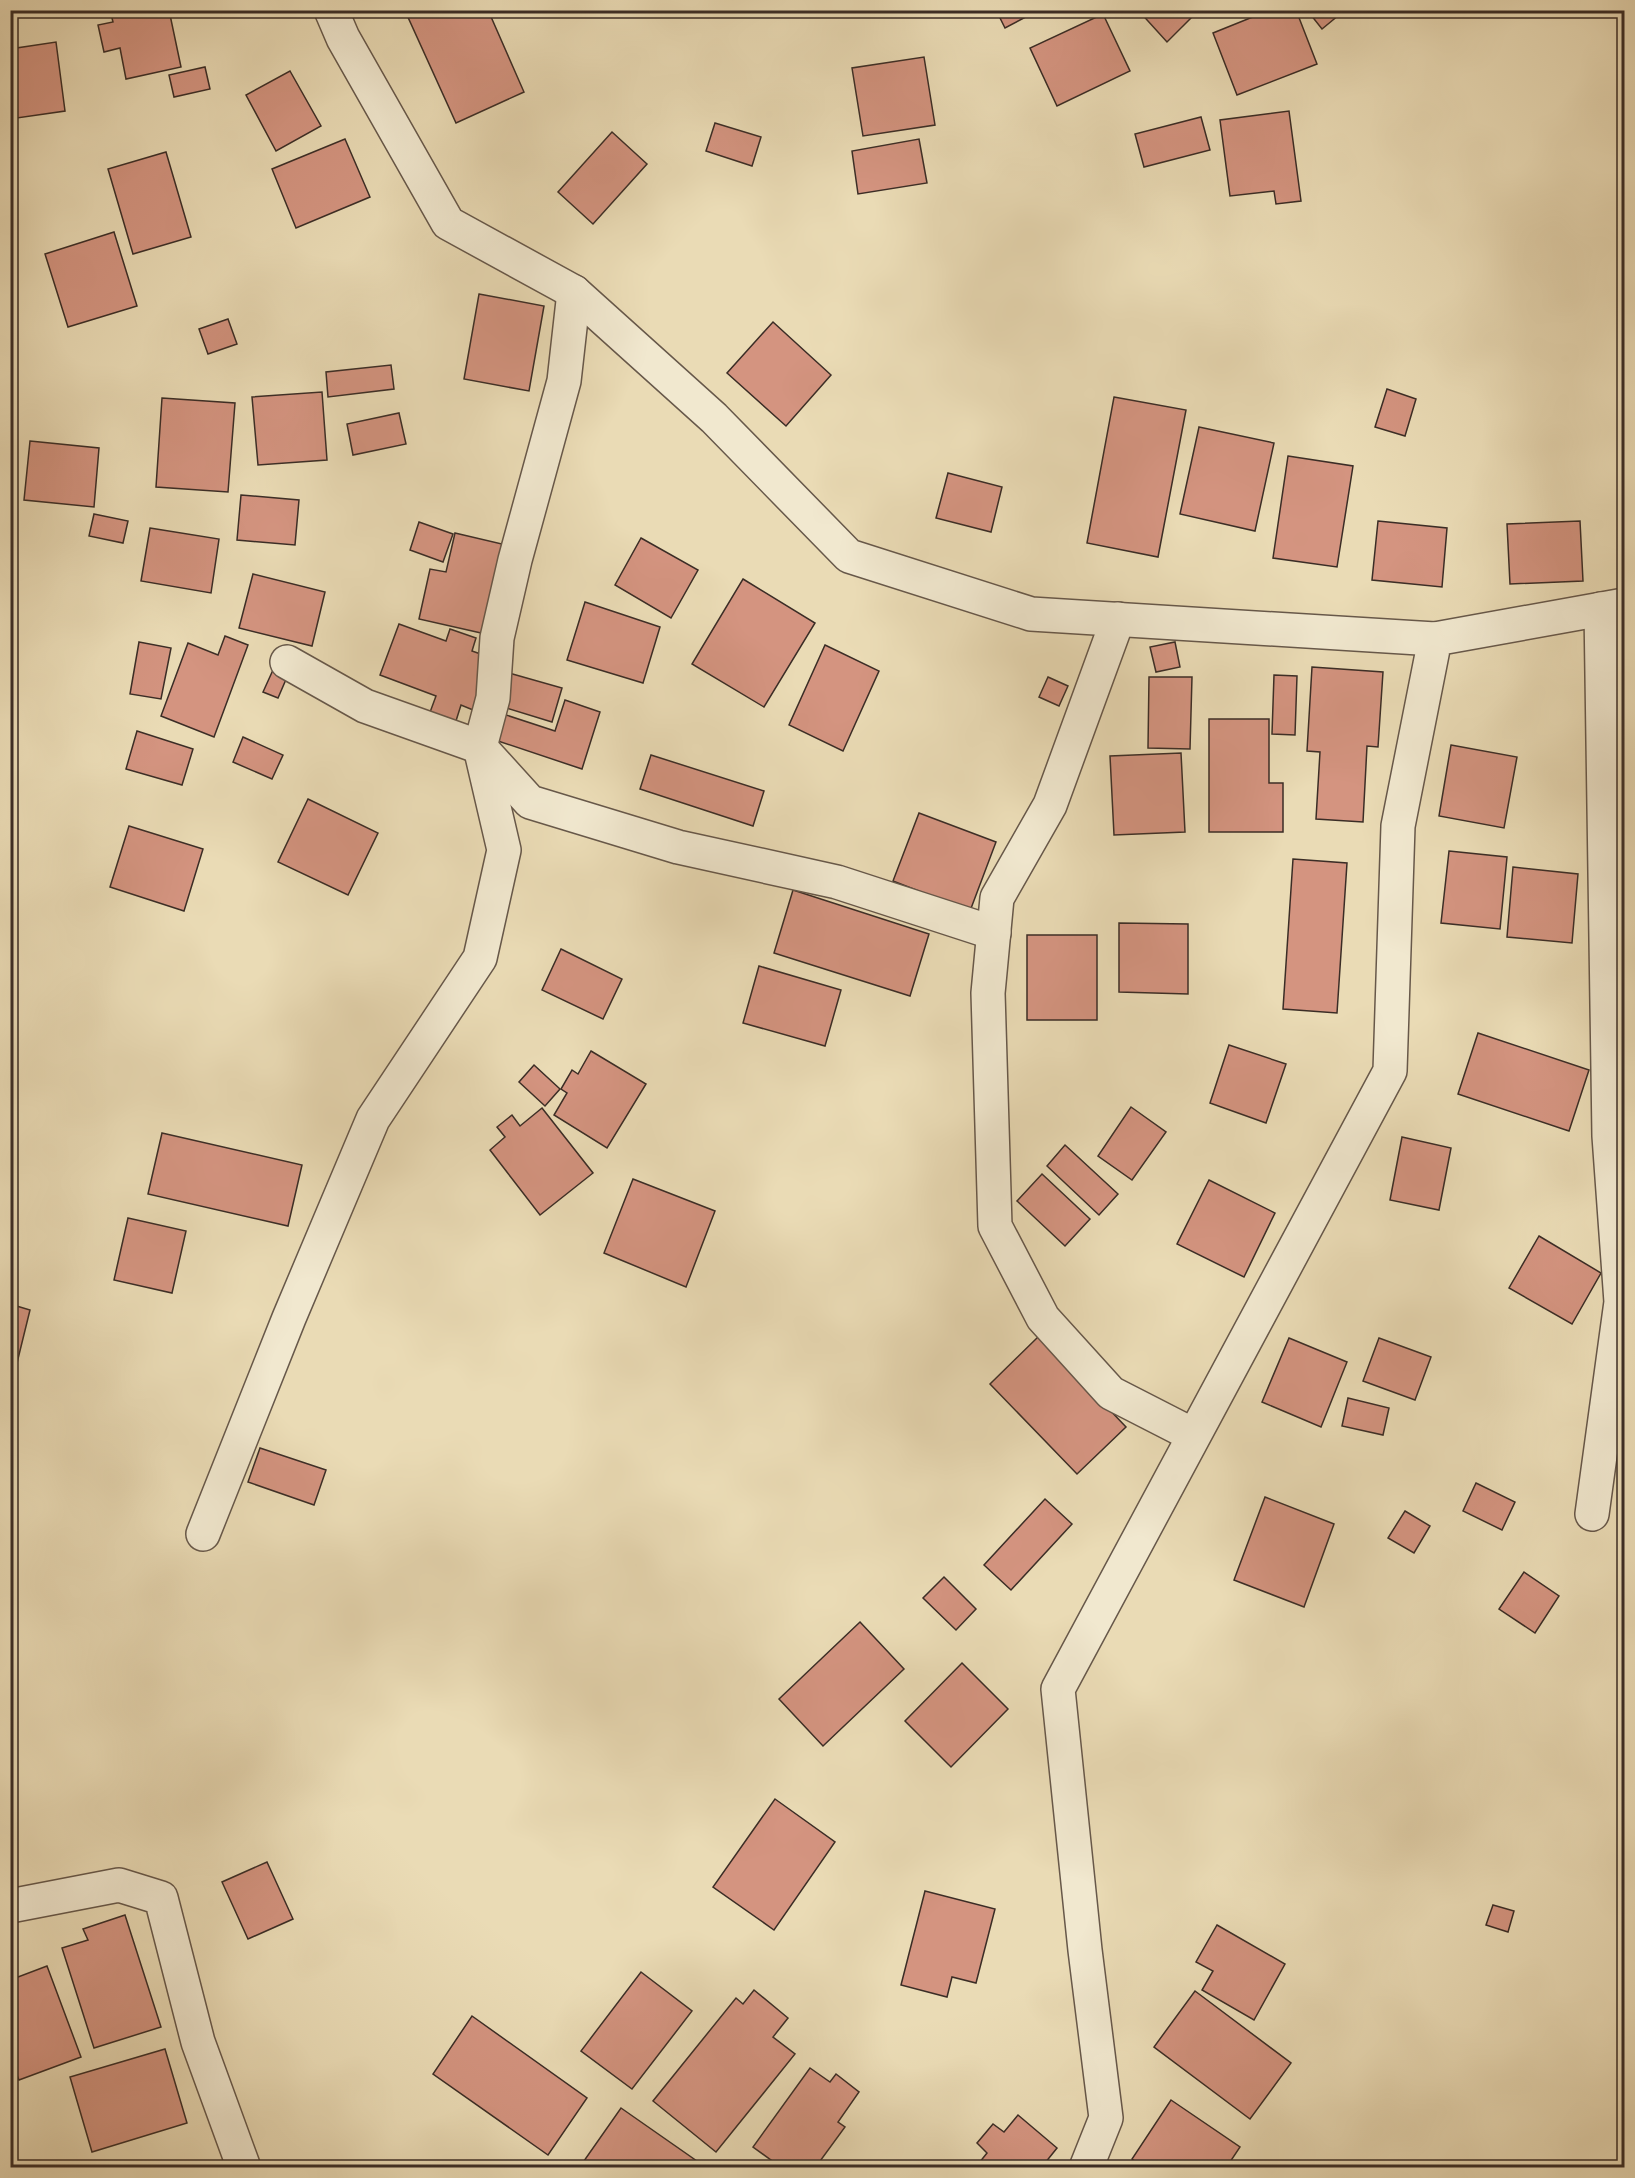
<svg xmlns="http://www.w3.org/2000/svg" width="1635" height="2178" viewBox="0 0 1635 2178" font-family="'Old Standard TT',serif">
<rect width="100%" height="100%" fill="#eadbb5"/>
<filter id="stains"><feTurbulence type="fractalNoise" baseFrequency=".00333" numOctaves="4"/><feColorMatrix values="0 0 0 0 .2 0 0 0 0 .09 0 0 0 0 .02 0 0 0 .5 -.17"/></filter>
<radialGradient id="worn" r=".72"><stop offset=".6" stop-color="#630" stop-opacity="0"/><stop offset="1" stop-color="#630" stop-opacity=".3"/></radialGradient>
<g fill="#d49480" stroke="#3b2d26" stroke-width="1.5">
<path d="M110,10H169L181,67L126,79L120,48L104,52L98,25L113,22Z"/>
<path d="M418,10H488L524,92L456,123L407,15Z"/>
<path d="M996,10H1039L1005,28Z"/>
<path d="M1138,10H1184L1191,18L1167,42Z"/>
<path d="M1270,10H1296L1317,64L1237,95L1213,33Z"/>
<path d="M1307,10H1345L1322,29Z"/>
<path d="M1103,14L1130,71L1057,106L1030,48Z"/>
<path d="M56,42L65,111L10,119V49Z"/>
<path d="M924,57L935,125L863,136L852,68Z"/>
<path d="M205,67L210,89L174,97L169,75Z"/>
<path d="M290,71L321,126L276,151L246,95Z"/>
<path d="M1289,111L1301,201L1276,204L1274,191L1230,196L1220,120Z"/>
<path d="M1201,117L1210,150L1144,167L1135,134Z"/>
<path d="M715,123L761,137L752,166L706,151Z"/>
<path d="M612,132L647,164L593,224L558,192Z"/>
<path d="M345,139L370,197L296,228L272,169Z"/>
<path d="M919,139L927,183L858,194L852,151Z"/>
<path d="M166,152L191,237L133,254L108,169Z"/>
<path d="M114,232L137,306L68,327L45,254Z"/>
<path d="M479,294L544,306L529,391L464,379Z"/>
<path d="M228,319L237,344L208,354L199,329Z"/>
<path d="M773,322L831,375L786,426L727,373Z"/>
<path d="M391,365L394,389L328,397L326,372Z"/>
<path d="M1387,389L1416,399L1405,436L1375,427Z"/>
<path d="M322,392L327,460L258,465L252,397Z"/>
<path d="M1114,397L1186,410L1158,557L1087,543Z"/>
<path d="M162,398L235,403L228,492L156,487Z"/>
<path d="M399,413L406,444L353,455L347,424Z"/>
<path d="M1199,427L1274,443L1255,531L1180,514Z"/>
<path d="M30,441L99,448L94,507L24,500Z"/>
<path d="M1288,456L1353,466L1337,567L1273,558Z"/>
<path d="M948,473L1002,487L991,532L936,518Z"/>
<path d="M241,495L299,500L295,545L237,540Z"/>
<path d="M94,514L128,521L123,543L89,536Z"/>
<path d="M1378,521L1447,528L1442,587L1372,580Z"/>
<path d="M1580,521L1583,581L1510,584L1507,524Z"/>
<path d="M419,522L453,534L443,562L410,550Z"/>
<path d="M150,528L219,539L211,593L141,581Z"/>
<path d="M455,533L502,544L489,603L490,635L419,619L430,569L446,572Z"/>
<path d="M641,538L698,570L671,618L615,585Z"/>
<path d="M253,574L325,592L312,646L239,628Z"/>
<path d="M743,579L815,623L764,707L692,664Z"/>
<path d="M585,602L660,627L643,683L567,660Z"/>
<path d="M399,624L446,641L450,629L476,638L472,651L492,658L473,710L461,705L455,724L429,715L436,696L380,675Z"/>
<path d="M225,636L248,645L214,737L161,716L188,643L218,655Z"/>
<path d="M139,642L171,648L161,699L130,694Z"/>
<path d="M1175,642L1180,667L1156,672L1150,647Z"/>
<path d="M825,645L879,671L843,751L789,725Z"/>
<path d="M1312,667L1383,672L1378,747L1367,746L1363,822L1316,819L1320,752L1307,751Z"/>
<path d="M273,670L287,677L278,698L263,692Z"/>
<path d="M509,673L562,688L552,722L500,706Z"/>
<path d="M1274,675L1297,676L1295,735L1272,734Z"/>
<path d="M1048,677L1068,686L1059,706L1039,697Z"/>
<path d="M1149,677H1192L1190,749L1148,748Z"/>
<path d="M565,700L600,712L582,769L492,739L500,713L555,731Z"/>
<path d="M1209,719H1269V783H1283V832H1209Z"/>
<path d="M137,731L193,749L182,785L126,769Z"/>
<path d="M243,737L283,755L272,779L233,762Z"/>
<path d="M1451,745L1517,757L1504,828L1439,816Z"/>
<path d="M1181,753L1185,832L1114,835L1110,756Z"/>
<path d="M651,755L764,791L753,826L640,789Z"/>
<path d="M308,799L378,833L348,895L278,862Z"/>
<path d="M919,813L996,842L970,911L893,881Z"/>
<path d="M129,826L203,849L184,911L110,887Z"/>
<path d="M1449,851L1507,857L1500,929L1441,923Z"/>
<path d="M1293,859L1347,863L1337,1013L1283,1009Z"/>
<path d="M1513,867L1578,874L1572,943L1507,937Z"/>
<path d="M793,890L929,934L910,996L774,953Z"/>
<path d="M1119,923L1188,924V994L1119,992Z"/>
<rect x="1027" y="935" width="70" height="85"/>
<path d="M561,949L622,979L603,1019L542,990Z"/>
<path d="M759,966L841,990L825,1046L743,1023Z"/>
<path d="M1478,1033L1589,1070L1569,1131L1458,1094Z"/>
<path d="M1229,1045L1286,1064L1266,1123L1210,1103Z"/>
<path d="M591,1051L646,1084L607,1148L554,1115L567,1093L561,1089L572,1070L578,1074Z"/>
<path d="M534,1065L560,1089L545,1106L519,1082Z"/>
<path d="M1131,1107L1166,1132L1132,1180L1098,1156Z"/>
<path d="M542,1108L593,1173L540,1215L490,1150L505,1137L497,1127L512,1115L520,1126Z"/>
<path d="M162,1133L302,1165L288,1226L148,1194Z"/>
<path d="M1402,1137L1451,1148L1439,1210L1390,1200Z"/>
<path d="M1065,1145L1118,1194L1099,1215L1047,1166Z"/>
<path d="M1042,1174L1090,1219L1065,1246L1017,1201Z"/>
<path d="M633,1179L715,1211L686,1287L604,1253Z"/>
<path d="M1209,1180L1275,1213L1244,1277L1177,1244Z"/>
<path d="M128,1218L186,1231L172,1293L114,1280Z"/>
<path d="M1539,1236L1601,1273L1572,1324L1509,1288Z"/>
<path d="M10,1304L30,1310L15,1371L10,1370Z"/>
<path d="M1039,1336L1126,1427L1077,1474L990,1384Z"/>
<path d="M1289,1338L1347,1362L1321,1427L1262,1402Z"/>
<path d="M1379,1338L1431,1357L1415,1400L1363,1381Z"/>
<path d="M1348,1398L1389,1408L1383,1435L1342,1426Z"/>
<path d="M260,1448L326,1470L314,1505L248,1482Z"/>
<path d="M1476,1483L1515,1502L1502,1530L1463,1511Z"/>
<path d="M1265,1497L1334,1524L1304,1607L1234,1580Z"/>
<path d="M1045,1499L1072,1524L1011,1590L984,1565Z"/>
<path d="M1405,1511L1430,1526L1414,1553L1388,1538Z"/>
<path d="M1524,1572L1559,1596L1535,1633L1499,1609Z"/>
<path d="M944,1577L976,1609L956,1630L923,1598Z"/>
<path d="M860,1622L904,1669L823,1746L779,1699Z"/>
<path d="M962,1663L1008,1709L951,1767L905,1721Z"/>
<path d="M775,1799L835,1842L774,1930L713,1887Z"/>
<path d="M267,1862L293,1919L248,1939L222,1882Z"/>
<path d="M925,1891L995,1909L976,1983L952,1977L947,1997L901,1985Z"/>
<path d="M1493,1905L1514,1911L1508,1932L1486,1925Z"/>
<path d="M125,1915L161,2027L94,2048L62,1948L88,1940L83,1929Z"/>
<path d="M1217,1925L1285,1964L1254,2020L1202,1990L1213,1971L1196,1962Z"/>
<path d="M47,1966L81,2057L19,2080L10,2058V1980Z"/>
<path d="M641,1972L692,2011L632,2089L581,2051Z"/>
<path d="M754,1990L788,2018L773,2037L795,2054L716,2152L653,2101L736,1998L743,2004Z"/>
<path d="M1195,1991L1291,2063L1250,2119L1154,2047Z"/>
<path d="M472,2016L587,2098L548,2155L433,2074Z"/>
<path d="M165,2049L187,2123L92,2152L70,2077Z"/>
<path d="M810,2068L830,2082L836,2074L859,2092L838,2122L845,2127L815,2168H782L753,2147Z"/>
<path d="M1171,2100L1240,2147L1226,2168H1145L1132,2159Z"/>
<path d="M621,2108L704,2166L703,2168H579Z"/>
<path d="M1018,2115L1057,2148L1041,2168H975L987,2153L977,2143L993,2124L1004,2132Z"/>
</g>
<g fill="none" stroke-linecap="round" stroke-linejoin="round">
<defs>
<g id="minor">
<path d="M331,10L343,38L448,223L574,292L714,418L849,556L1031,614L1435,639"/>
<path d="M1118,619L1050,805L997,898L988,993L995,1226L1043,1318L1111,1393L1193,1435"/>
<path d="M287,662L365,706L480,747L530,802L678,847L837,882L994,933"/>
<path d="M1592,1514L1621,1302L1609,1136L1601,609"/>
<path d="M203,1534L289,1318L373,1119L480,958L504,850L480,747L493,698L497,638L515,560L564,381L574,292"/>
<path d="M10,1906L119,1885L161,1898L198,2042L244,2168"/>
<path d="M1086,2168L1106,2118L1085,1950L1058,1689L1390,1071L1398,826L1435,639L1624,605"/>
</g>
</defs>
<use href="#minor" stroke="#67584a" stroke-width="36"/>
<use href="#minor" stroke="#f1e8cf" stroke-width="33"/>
</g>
<rect width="1635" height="2178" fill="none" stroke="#eadbb5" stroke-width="36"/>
<rect x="12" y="12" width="1611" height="2154" fill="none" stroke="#3b2d26" stroke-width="3"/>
<rect x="18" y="18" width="1599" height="2142" fill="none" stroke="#3b2d26" stroke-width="1.5"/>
<rect width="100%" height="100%" filter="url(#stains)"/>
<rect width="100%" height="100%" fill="url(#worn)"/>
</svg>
